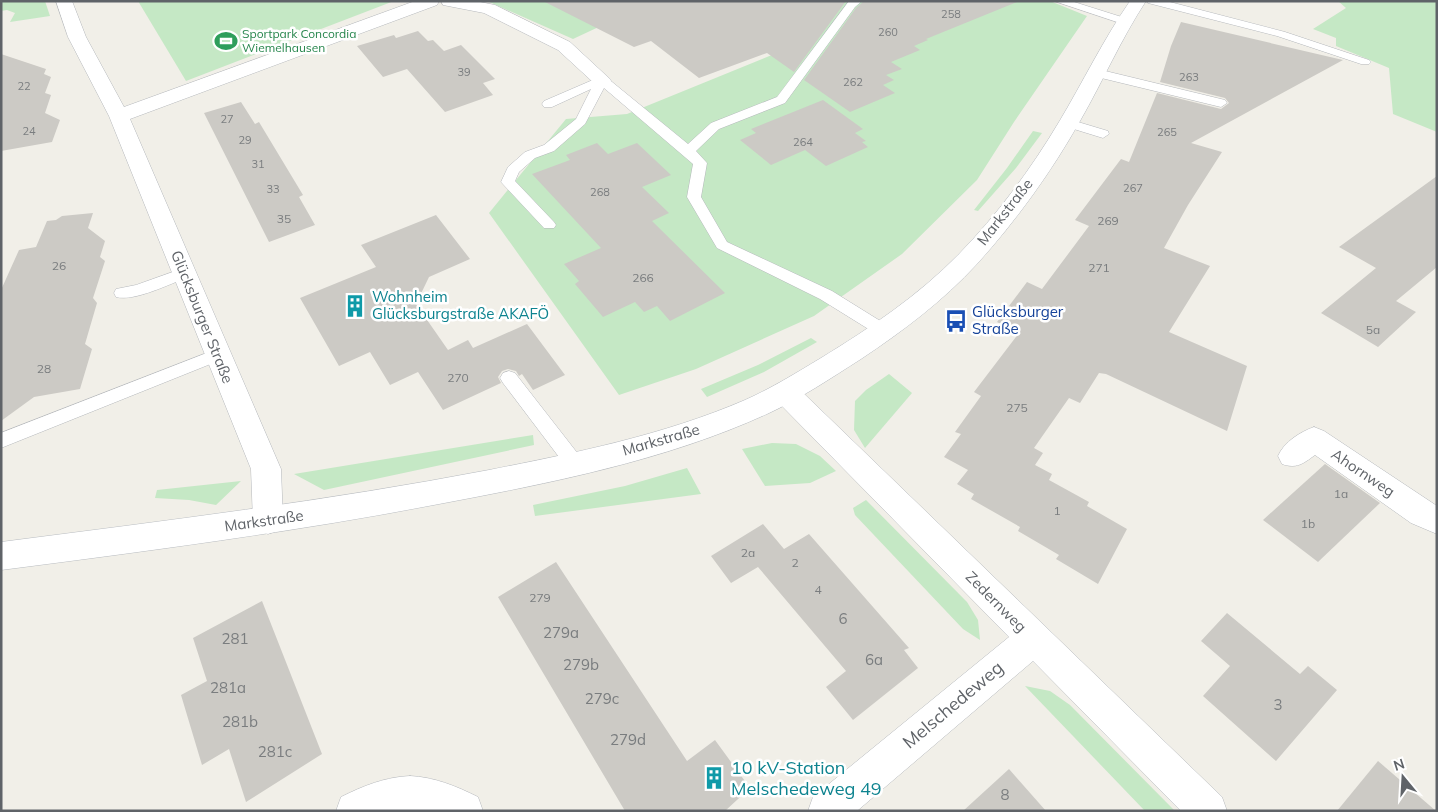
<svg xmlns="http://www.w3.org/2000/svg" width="1438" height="812" viewBox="0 0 1438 812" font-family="Mulish,sans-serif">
<rect width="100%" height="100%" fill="#f1efe8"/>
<g fill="#c5e8c5">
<path d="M1,1H45L50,16L10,22L15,13L7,10L1,11Z"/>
<path d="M138,1H394L186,81Z"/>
<path d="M487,1H654L573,39Z"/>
<path d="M841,1H1050L1087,16L1014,122L977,180L902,254L814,316L696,369L619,395L489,213L566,119L627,114L804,42Z"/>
<path d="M1338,1H1437V132L1393,114L1389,68L1336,46V38L1313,29L1346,8Z"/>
<path d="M1033,131L1042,133L1016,168L978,211L974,210L1007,168Z"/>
<path d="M811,338L817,342L764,372L707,397L701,389L758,365Z"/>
<path d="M889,374L912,393L865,448L854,430L855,401L866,390Z"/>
<path d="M533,435L534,445L324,490L294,474Z"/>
<path d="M772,443L796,444L820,456L836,471L810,483L765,486L742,449Z"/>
<path d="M687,468L701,494L535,516L533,505L625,486Z"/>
<path d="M241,481L216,505L189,500L155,498L157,490Z"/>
<path d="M866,500L967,602L978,620L980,640L963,629L855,515L853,508Z"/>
<path d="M1025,686L1050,691L1070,705L1175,811H1145Z"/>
</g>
<g fill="#cccac5">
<path d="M543,1H846L794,72L767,53L699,78L651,41L634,47Z"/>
<path d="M864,1H1017V2L926,39L928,40L914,46L920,50L891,62L902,69L886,75L894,80L883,85L895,93L850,112L804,80L856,8Z"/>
<path d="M1181,22L1343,60L1191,143L1222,152L1188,205L1164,248L1210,266L1169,332L1247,366L1227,431L1106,374L1099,373L1080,403L1069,398L1034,448L1043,453L1035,465L1052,474L1049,480L1089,502L1087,506L1127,529L1098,584L1056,559L1059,555L1018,531L1020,527L971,499L974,494L957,484L968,470L944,457L961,434L955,432L981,396L974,392L1019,333L997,322L1027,282L1042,289L1089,226L1075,220L1121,159L1129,162L1157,93L1221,109L1229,103L1225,98L1160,82L1171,46Z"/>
<path d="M418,31L428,41L433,40L444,51L461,45L495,79L483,83L493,95L445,112L407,69L383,77L357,46L394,35L396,38Z"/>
<path d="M1,54L46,69L44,74L51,77L45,93L51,95L45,113L60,120L52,142L1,151Z"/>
<path d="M823,100L863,129L855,133L866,141L862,142L868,147L826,166L805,150L771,165L740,140L756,133L751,129Z"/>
<path d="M241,102L255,124L259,122L303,195L299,197L315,225L269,242L204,113Z"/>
<path d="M597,143L608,154L637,143L671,175L642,187L669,213L652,221L725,293L670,321L657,306L644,312L635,302L603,317L575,284L579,281L564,264L601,248L532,174L570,160L566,155Z"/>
<path d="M1437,176V267L1396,301L1416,312L1378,347L1321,313L1376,268L1339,247Z"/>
<path d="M93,213L88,228L105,241L100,257L105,261L93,298L97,303L85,344L92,349L80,389L34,397L1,421V290L19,250L36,247L47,221L56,220L62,216Z"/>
<path d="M436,215L470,259L429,277L416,304L448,350L468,340L473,348L527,324L565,375L533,390L522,374L519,376L516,371L508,369L502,371L498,377L501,383L443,410L418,372L390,385L370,352L339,366L300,298L376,267L361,245Z"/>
<path d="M1325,464L1380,503L1318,562L1263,520Z"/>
<path d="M763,524L784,549L809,534L909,648L904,650L918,668L853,720L826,687L846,671L758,567L731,583L711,556Z"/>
<path d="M556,562L687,761L715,740L750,788L725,811H625L498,597Z"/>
<path d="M262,601L322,754L246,802L229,749L202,765L181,695L207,681L193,638Z"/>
<path d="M1227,613L1300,674L1308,666L1337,690L1276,761L1203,696L1230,666L1201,641Z"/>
<path d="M1378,761L1436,811H1337Z"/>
<path d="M1009,769L1046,811H963Z"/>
</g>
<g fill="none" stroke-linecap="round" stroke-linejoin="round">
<defs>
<g id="service">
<path d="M849,1H862L855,7L785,103L719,129L696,151L707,163L701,197L727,242L832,291L890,327L892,331L890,335L884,337L878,335L820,299L717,248L687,197L693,164L604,88L585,124L554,151L535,158L519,172L515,181L554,222L556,225L554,228H544L501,182L508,167L525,152L544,145L576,119L591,89L552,107H544L542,104L544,101L602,76L606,77L688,144L711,123L777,97Z"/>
<path d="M1054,1H1071L1128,19L1129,21L1128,23H1120Z"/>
<path d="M1147,1H1166L1285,32L1369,60L1371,62L1369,64H1361L1277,36L1148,3Z"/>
<path d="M1097,69L1225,100L1227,103L1221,107L1093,76L1091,73L1093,70Z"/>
<path d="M1068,119L1108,131L1109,134L1103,138L1064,126L1062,123L1064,120Z"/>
<path d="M184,268L189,269L192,273L189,277C171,283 135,302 116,297L114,293L116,289L136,285Z"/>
<path d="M217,349L223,351L225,355L223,359L1,448V433Z"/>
<path d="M509,371L515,373L582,459L584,464L582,469L575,472L568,469L503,383L500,378L503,373Z"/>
</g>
<g id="minor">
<path d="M56,1H72L86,37L124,107L415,1H439L437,5L130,119L281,469L283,521L279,530L268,534L257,530L253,521L251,469L109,116L68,37Z"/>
<path d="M441,1H475L495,5L570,42L611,80L609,84L602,86L595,84L558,50L484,13L443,5Z"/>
<path d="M786,382L796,386L1222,797L1227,811H1181L1033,661L857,811H808L813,797L1009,637L776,400L772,393L776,386Z"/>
<path d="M1314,427L1324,431L1437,506V534L1411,523L1315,455C1303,464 1296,469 1282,464L1278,456C1284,442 1300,432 1314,427Z"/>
<path d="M410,776C434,777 456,786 478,797L483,811H336L341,797C363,786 385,777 410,776Z"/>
</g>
<path id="secondary" d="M1130,1H1146C1121,39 1103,81 1080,121C1052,171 1016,221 977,264C943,301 903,331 861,359C831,378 800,399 767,414C664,461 550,483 439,504C294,532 148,551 1,570V542C164,521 327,501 489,470C575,453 664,435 745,400C772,388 796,373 821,358C870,328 918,296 959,254C997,215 1031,169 1059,122C1083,82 1103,40 1130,1Z"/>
</defs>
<use href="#service" stroke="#b5b8bc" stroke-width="1"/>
<use href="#minor" stroke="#b5b8bc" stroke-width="1"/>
<use href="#secondary" stroke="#b6babf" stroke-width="1"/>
<use href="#service" fill="#fff" fill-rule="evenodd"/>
<use href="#minor" fill="#fff" fill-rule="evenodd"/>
<use href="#secondary" fill="#fff" fill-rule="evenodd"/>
</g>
<defs>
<symbol id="stadium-bare" viewBox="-9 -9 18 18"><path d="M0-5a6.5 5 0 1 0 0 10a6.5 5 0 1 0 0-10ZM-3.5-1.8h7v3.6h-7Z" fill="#2e9e5b" stroke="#fff" stroke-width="2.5" paint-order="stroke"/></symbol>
<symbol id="building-bare" viewBox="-9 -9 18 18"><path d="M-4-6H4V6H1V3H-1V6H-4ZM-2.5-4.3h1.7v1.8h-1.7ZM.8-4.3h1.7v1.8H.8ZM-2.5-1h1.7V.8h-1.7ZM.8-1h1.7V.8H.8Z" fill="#0f9aa8" stroke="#fff" stroke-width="2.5" paint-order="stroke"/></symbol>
<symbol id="bus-bare" viewBox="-9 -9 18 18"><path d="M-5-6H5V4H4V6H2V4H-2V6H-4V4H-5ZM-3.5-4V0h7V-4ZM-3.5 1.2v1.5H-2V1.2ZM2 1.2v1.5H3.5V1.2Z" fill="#1a4fb4" stroke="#fff" stroke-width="2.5" paint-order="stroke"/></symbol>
</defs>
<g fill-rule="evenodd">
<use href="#stadium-bare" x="210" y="25" width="32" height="32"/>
<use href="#building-bare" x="339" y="290" width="32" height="32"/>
<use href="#bus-bare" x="940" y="305" width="32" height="32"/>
<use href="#building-bare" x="698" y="762" width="32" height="32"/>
</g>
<g text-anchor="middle" stroke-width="5" stroke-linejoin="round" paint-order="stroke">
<g font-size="11" fill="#7a7d7f">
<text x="951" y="18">258</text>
<text x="888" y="36">260</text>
<text x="464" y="76">39</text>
<text x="1189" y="81">263</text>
<text x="853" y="86">262</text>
<text x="24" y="90">22</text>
<text x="227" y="123">27</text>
<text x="29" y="135">24</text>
<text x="1167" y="136">265</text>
<text x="245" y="144">29</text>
<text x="803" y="146">264</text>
<text x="258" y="168">31</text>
<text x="1133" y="192">267</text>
<text x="273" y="193">33</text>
<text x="600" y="196">268</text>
</g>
<g font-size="12" fill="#27864d" stroke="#fff" text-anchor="start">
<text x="242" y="38">Sportpark Concordia<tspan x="242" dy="14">Wiemelhausen</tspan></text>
</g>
<g font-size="12" fill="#7a7d7f">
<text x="284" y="223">35</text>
<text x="1108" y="225">269</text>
<text x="59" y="270">26</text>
<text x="1099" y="272">271</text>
<text x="643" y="282">266</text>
<text x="1373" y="334">5a</text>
<text x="44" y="373">28</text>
<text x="458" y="382">270</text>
<text x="1017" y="412">275</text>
<text x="1341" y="498">1a</text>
<text x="1057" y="515">1</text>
<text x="1308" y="528">1b</text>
<text x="748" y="557">2a</text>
<text x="795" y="567">2</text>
<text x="818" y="594">4</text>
<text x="540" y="602">279</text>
</g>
<g font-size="15" fill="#5f6368" stroke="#fff">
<text transform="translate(1005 212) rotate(-52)" y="5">Markstraße</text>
<text transform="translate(202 317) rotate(68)" y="5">Glücksburger Straße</text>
<text transform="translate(661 440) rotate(-16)" y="5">Markstraße</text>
<text transform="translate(1363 473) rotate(34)" y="5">Ahornweg</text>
<text transform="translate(264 521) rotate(-8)" y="5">Markstraße</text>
<text transform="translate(996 602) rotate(45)" y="5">Zedernweg</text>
</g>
<g font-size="15" fill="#0d838f" stroke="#fff" text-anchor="start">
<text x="372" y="302">Wohnheim<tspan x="372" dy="17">Glücksburgstraße AKAFÖ</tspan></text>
</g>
<g font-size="15" fill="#164399" stroke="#fff" text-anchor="start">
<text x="972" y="317">Glücksburger<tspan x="972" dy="17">Straße</tspan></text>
</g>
<g font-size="15" fill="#7a7d7f">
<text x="843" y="624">6</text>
<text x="561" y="638">279a</text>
<text x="235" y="644">281</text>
<text x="874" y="665">6a</text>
<text x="581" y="670">279b</text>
<text x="228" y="693">281a</text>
<text x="602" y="704">279c</text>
<text x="1278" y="710">3</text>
<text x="240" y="727">281b</text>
<text x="628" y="745">279d</text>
<text x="275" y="757">281c</text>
<text x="1005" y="800">8</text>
</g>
<g font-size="18" fill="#5f6368" stroke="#fff">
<text transform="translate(953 705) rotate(-40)" y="6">Melschedeweg</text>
</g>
<g font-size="18" fill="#0d838f" stroke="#fff" text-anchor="start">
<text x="731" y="774">10 kV-Station<tspan x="731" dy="21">Melschedeweg 49</tspan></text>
</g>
</g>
<rect width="1438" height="812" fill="none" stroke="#5f6368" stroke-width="5"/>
<g transform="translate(1403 777) rotate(342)" stroke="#ffffff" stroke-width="4" paint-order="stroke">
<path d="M0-4L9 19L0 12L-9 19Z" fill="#5f6368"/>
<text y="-8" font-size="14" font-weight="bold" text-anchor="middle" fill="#5f6368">N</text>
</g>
</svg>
